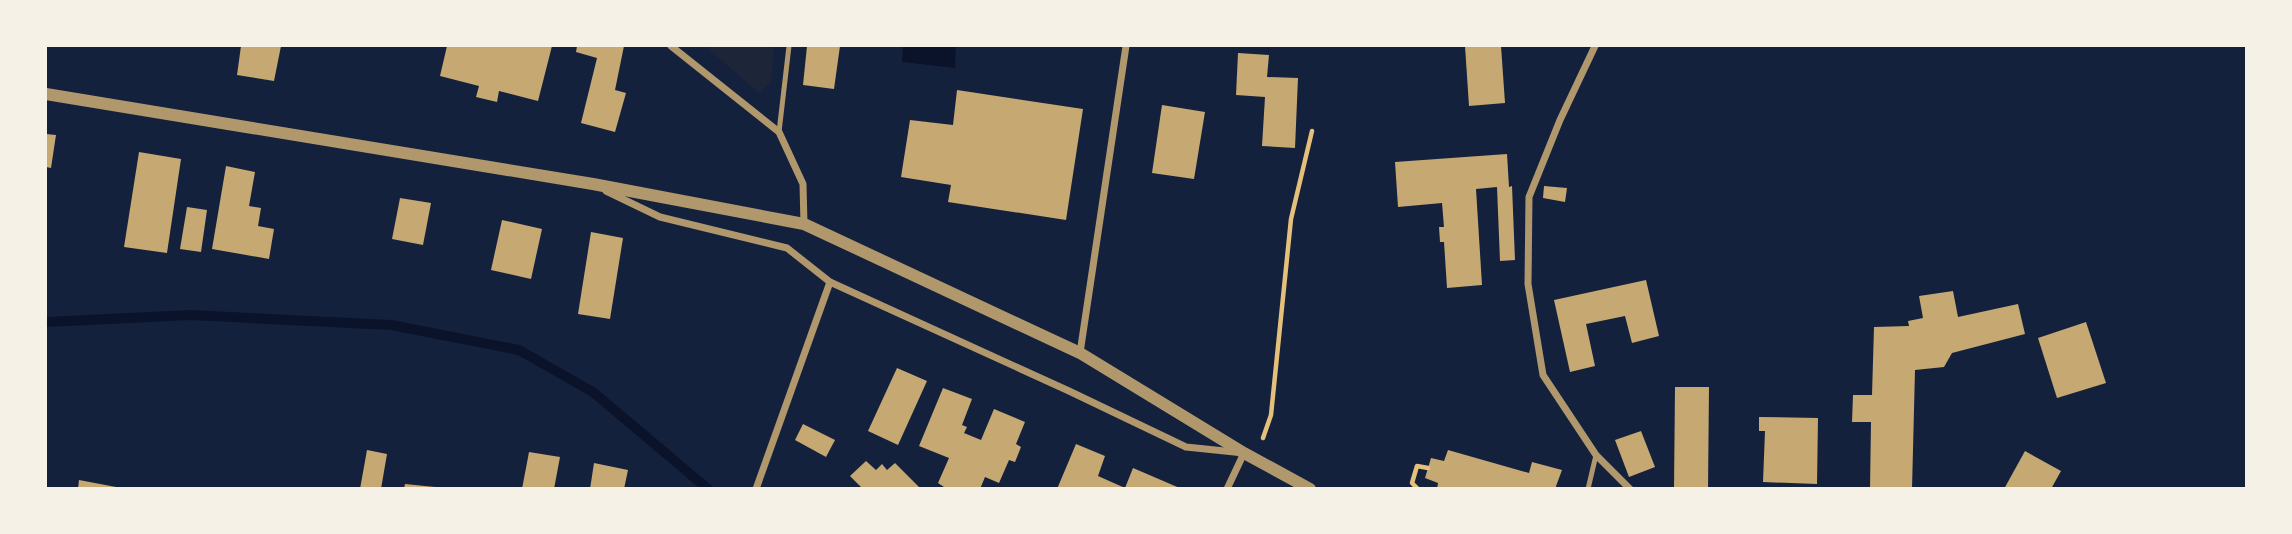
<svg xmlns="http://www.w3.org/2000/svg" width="2292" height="534" viewBox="0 0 2292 534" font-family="'Sofia Sans Condensed',sans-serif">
<rect width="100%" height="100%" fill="#14213d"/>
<path fill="#1d2539" d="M705,46H774L771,82L759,93Z"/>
<path fill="#0b132b" d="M903,46H956L955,68L902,62Z"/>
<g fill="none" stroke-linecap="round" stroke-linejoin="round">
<path stroke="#0b132b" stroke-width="10" d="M46,322L191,315L391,325L519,350L593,392L708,489"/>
</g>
<g fill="#c6a872">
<path d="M241,46H281L274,81L237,75Z"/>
<path d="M447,46H552L538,101L499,91L497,102L476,97L479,86L440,76Z"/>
<path d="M577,46H624L615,90L626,93L615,132L581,123L597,58L576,52Z"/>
<path d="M807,46H840L834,89L803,85Z"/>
<path d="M1465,46H1501L1505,103L1469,106Z"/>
<path d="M1238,53L1269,55L1267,77L1298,78L1295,148L1262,146L1265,97L1236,95Z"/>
<path d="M957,90L1083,109L1066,220L948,202L951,185L901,177L910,120L953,125Z"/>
<path d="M1162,105L1205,112L1194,179L1152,173Z"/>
<path d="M46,134L56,135L51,168L46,167Z"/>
<path d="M139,152L181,159L167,253L124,247Z"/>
<path d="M1507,154L1509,187L1512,186L1515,260L1500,261L1497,187L1476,189L1482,285L1447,288L1444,242H1440L1439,227H1444L1442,203L1398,207L1395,162Z"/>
<path d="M226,166L255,172L249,206L261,208L258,226L274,229L269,259L212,249Z"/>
<path d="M1544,186L1567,188L1565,202L1543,198Z"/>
<path d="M400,198L431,203L423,245L392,239Z"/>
<path d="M187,207L207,210L201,252L180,249Z"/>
<path d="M502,220L542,229L531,279L491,270Z"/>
<path d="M591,232L623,238L610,319L578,314Z"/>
<path d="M1646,280L1659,336L1632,343L1625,316L1586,324L1595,366L1570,372L1554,300Z"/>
<path d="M1953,291L1958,317L2018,304L2025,334L1952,353L1944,367L1915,370L1912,489H1870L1871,422H1852L1853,395H1872L1874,327L1909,326L1908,321L1923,318L1919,296Z"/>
<path d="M2086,322L2106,383L2057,398L2038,338Z"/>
<path d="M897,368L927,381L898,445L868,431Z"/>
<path d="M1675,387H1709L1708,489H1674Z"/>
<path d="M943,388L972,399L962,425L967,427L964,433L981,440L994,409L1025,422L1016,444L1021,447L1015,462L1009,460L999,483L985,477L980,489H947L938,483L949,458L919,446Z"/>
<path d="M1759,417L1818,418L1817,484L1763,482L1765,431H1759Z"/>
<path d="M803,424L835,440L826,457L795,440Z"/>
<path d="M1641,431L1655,467L1629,477L1615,440Z"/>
<path d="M1076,444L1105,456L1098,476L1125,488L1133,468L1182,489H1057Z"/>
<path d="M367,450L387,454L381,489H360Z"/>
<path d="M1448,450L1529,473L1532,462L1562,470L1555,489H1437L1438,483L1425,478L1431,458L1444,461Z"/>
<path d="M2025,451L2061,471L2051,489H2004Z"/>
<path d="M529,452L560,457L554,489H522Z"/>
<path d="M866,461L876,470L882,464L887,470L895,463L921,489H860L861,487L850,476Z"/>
<path d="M594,463L628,470L624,489H590Z"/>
<path d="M79,480L116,487V489H78Z"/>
<path d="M405,484L435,487V489H404Z"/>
</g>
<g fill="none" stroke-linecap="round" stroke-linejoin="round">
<g stroke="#e5c07b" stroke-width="4.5">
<path d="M1263,438L1271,415L1291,219L1312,131"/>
<path d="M1418,489L1412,483L1417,466L1428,468"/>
</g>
<g stroke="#b1986c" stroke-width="5">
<path d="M779,132L789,46"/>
<path d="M1588,489L1596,455"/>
</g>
<g stroke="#b1986c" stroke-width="7">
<path d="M671,46L779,132L803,184L804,224"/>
<path d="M1595,46L1560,120L1529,197L1528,284L1543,375L1596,455L1630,489"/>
<path d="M606,191L660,217L787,248L830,282L1069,391L1186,447L1244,453L1227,489"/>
<path d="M1080,353L1126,46"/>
<path d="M756,489L830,282"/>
</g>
<path stroke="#b1986c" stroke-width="12" d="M46,94L593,184L804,224L1080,353L1244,453L1310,489"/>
</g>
<rect width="2292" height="534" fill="none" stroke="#f6f1e7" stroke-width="94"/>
</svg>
